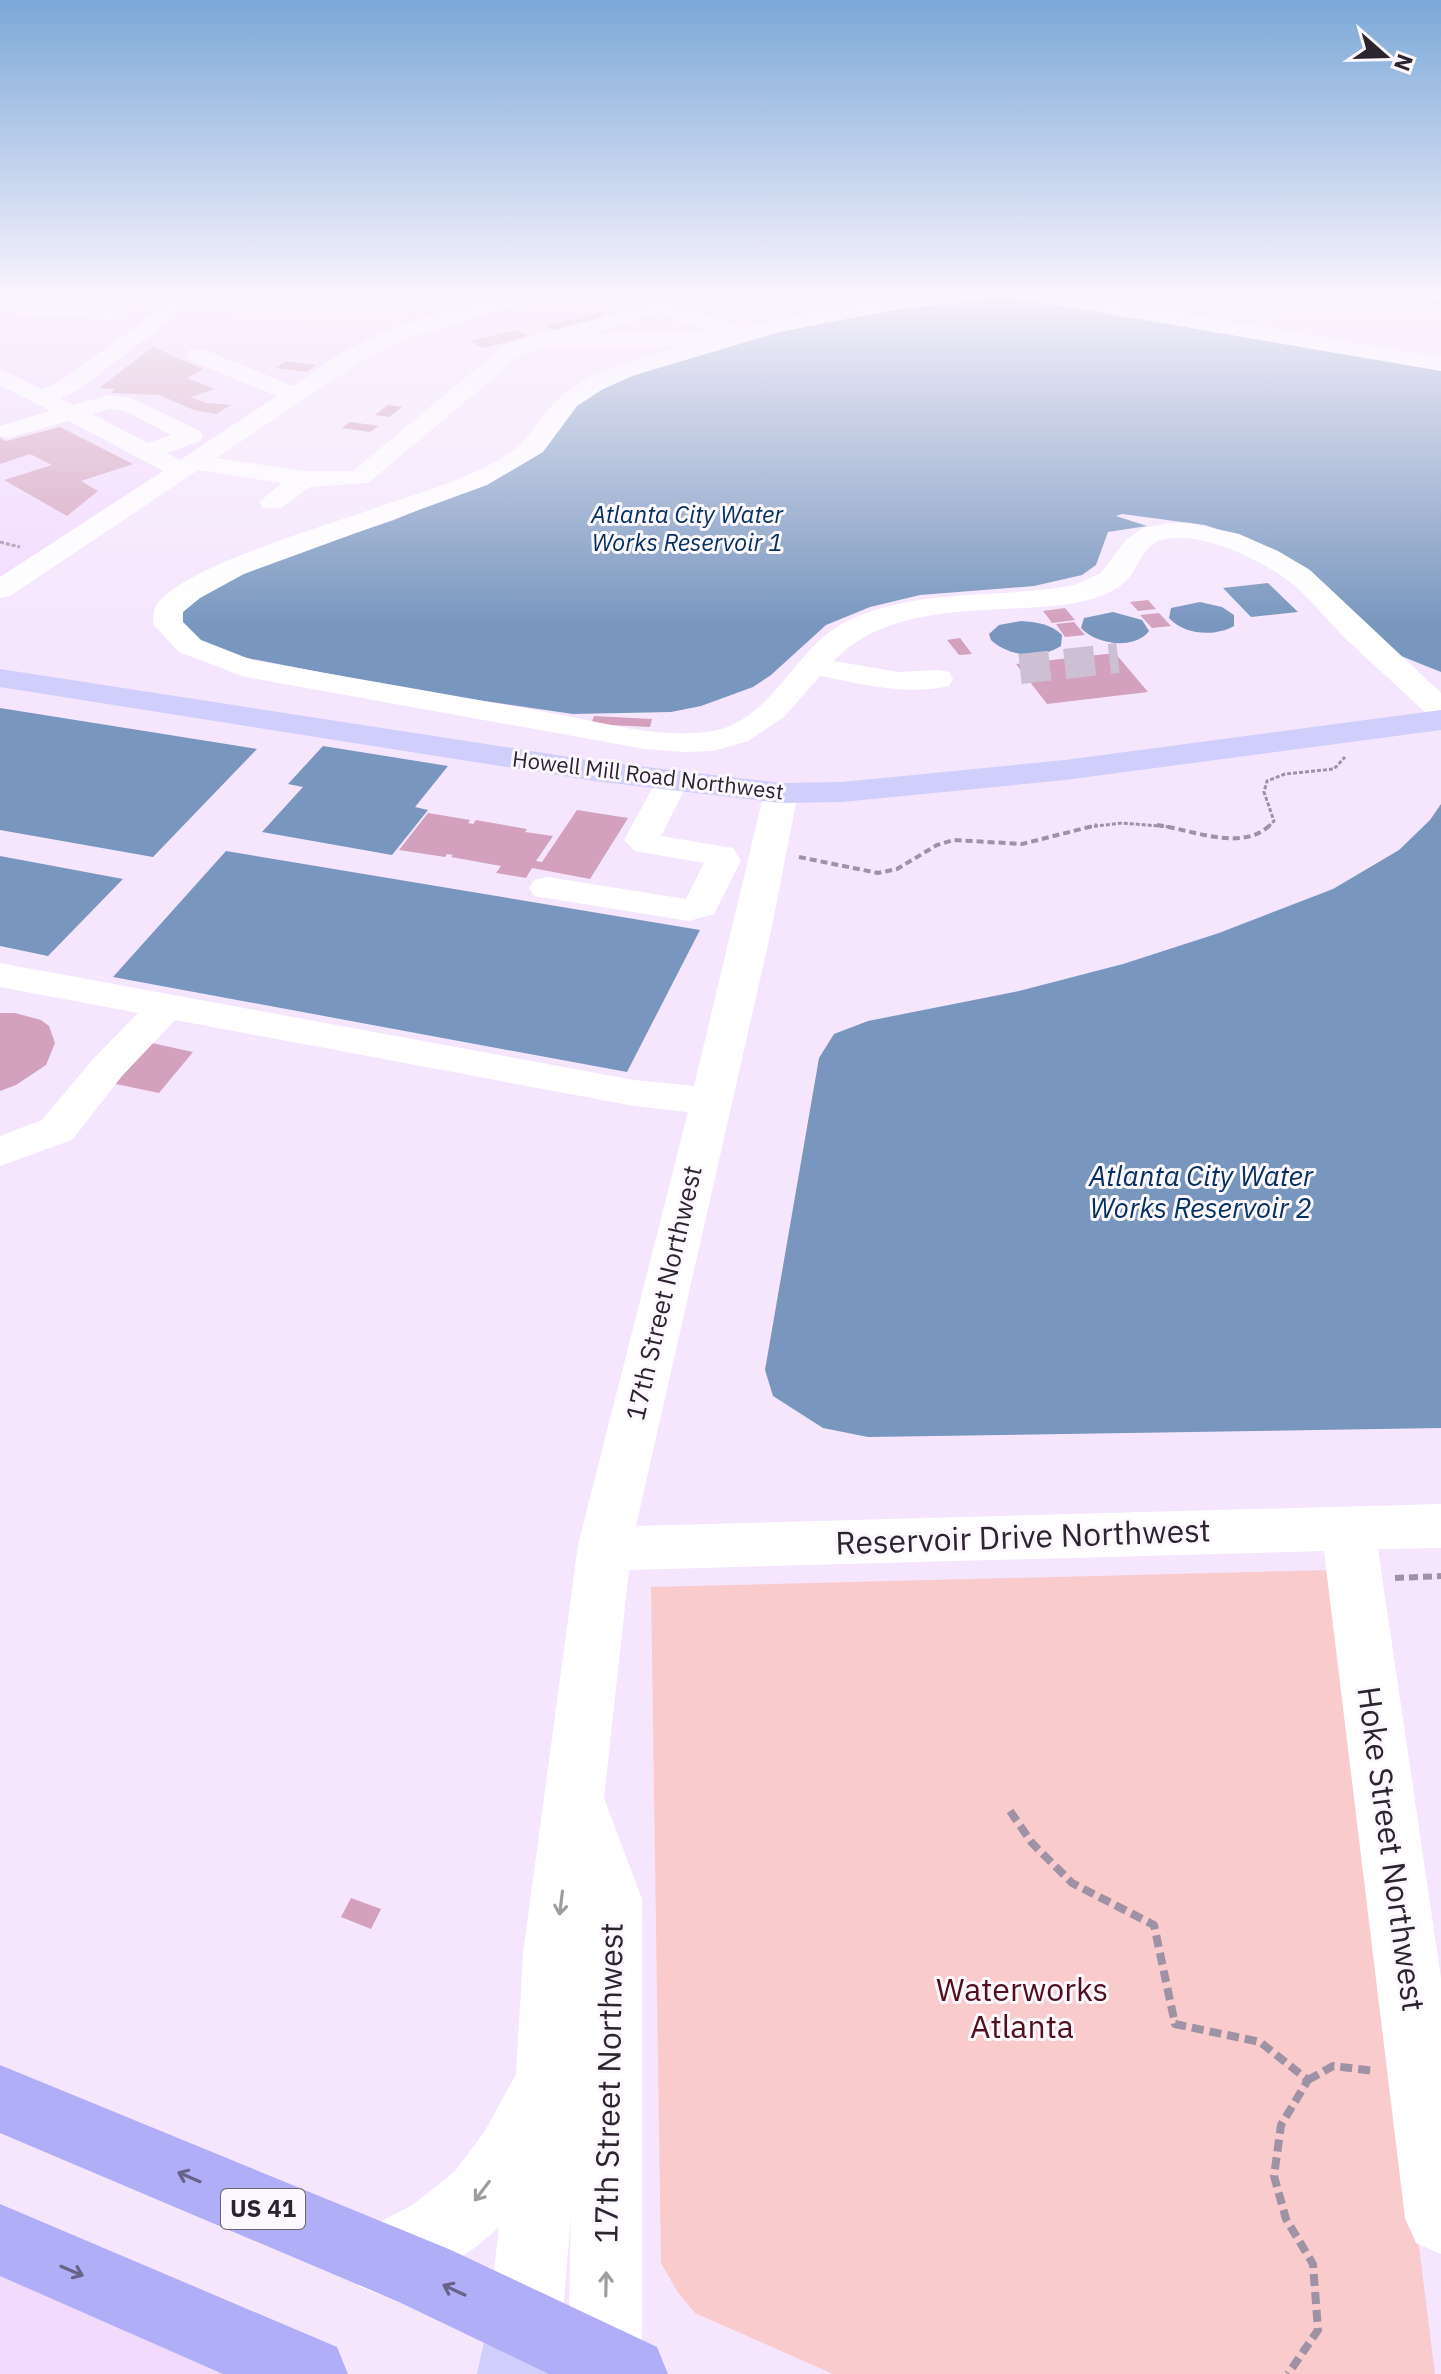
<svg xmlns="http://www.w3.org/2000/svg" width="1441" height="2374" viewBox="0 0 1441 2374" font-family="'IBM Plex Sans',sans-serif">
<rect width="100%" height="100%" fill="#f5e6fd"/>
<g fill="#f2dafe">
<path d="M0,294H158L146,305L379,337L446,294H808L380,337L0,589Z"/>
<path d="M0,2274L225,2374H0Z"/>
</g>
<path fill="#f9cbcd" d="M1334,1570L1435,2374H833L695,2313L677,2291L661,2263L651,1587Z"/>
<g fill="#7896be">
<path d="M970,299H1013L1064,305L1441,370V672L1391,652L1253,541L1205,525L1122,514L1116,516L1147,526L1108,532L1096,565L1082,575L1034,586L920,595L870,607L826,625L771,675L753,687L701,706L671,712L573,714L422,692L201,649L185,639L178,614L208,589L275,560L394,520L514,469L583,398L642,371L816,321Z"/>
<path d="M1268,583L1298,612L1251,617L1223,588Z"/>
<path d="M1200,602L1222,607L1234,615V626C1215,637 1184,635 1169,618L1171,608Z"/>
<path d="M1113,612L1142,620L1149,631C1135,650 1096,645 1081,628L1084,618Z"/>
<path d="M1021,621C1036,622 1051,624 1062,635L1061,646C1040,659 1009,657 991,640L989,634L999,625Z"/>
<path d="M0,708L257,749L153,857L0,830Z"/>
<path d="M323,746L448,766L415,807L428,810L392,855L262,832L303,787L288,784Z"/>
<path d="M1441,804V1428L868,1437L823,1428L773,1396L765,1370L819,1058L834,1034L868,1021L1019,991L1123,964L1219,933L1333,889L1399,850L1430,820Z"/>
<path d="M226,851L700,930L627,1072L113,977Z"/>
<path d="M0,856L123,879L48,956L0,946Z"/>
</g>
<g fill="#d3a1bd">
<path d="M584,294H654V295L608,303Z"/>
<path d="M600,312L614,318L558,332L544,326Z"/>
<path d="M515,330L529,336L483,348L469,341Z"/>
<path d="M153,347L203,369L187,378L215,389L191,397L206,403L231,405L216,414L194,410L159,395L111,393L115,389L99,388Z"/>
<path d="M286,361L316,365L306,372L275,368Z"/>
<path d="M388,405L402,407L389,417L375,415Z"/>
<path d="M350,422L379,426L370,432L342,428Z"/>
<path d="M60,427L133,464L81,481L98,491L67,516L4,480L52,465L30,454L0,464V438L6,441Z"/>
<path d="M1148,600L1156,609L1138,611L1130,602Z"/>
<path d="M1065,608L1075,620L1052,623L1043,611Z"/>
<path d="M1159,613L1171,626L1152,628L1140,615Z"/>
<path d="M1074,622L1085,635L1065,637L1056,624Z"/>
<path d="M960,638L972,654L959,655L947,640Z"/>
<path d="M1115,653L1148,692L1047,704L1016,664Z"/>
<path d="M594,716L652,719L650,727L591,724Z"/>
<path d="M577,810L628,818L590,879L532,868L526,878L496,873L501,866L451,857L453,855L447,854L445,857L399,850L428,813L470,820L468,823L473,824L476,820L527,829L525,832L553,836L536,861L542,862Z"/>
<path d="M0,1013H15L41,1020L49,1026L55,1043L46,1065L16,1085L0,1091Z"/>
<path d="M147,1042L193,1052L159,1093L111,1083Z"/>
<path d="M351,1898L381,1909L371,1929L341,1917Z"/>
</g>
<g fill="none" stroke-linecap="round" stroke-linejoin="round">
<path stroke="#cdbfd4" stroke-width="30" stroke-dasharray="30 15" stroke-linecap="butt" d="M1020,669L1118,658"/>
<g stroke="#9e92a4" stroke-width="3" stroke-dasharray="4 2" stroke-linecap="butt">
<path d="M0,542L20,547"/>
<path d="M1088,827L1122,823L1171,827"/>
<path d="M1268,827L1274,821L1264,792L1267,781L1285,774L1334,769L1345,757"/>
</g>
<g stroke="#9e92a4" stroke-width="4" stroke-dasharray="7 4" stroke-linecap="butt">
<path d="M1157,825C1191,829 1241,853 1270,825"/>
<path d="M799,857L878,873L897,869L937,845L954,840L1022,844L1097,825"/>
</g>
<path stroke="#9e92a4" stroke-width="6" stroke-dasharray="9 5" stroke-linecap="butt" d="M1395,1578L1441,1576"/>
<g stroke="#9e92a4" stroke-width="8" stroke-dasharray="12 6" stroke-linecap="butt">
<path d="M1010,1811L1032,1843L1072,1883L1154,1925L1175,2024L1260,2042L1308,2080L1281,2125L1274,2176L1286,2219L1313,2264L1318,2330L1288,2374"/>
<path d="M1308,2080L1333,2066L1375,2071"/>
</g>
<g fill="#fff" fill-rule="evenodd">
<path d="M181,294H205L75,392L60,398L73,405L109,395L131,398L200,431L203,436L200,441L167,453L180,460L277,396L189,360L186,355L189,350H205L293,386C313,373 333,357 355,346C409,319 485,294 545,294L542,298L412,337L368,357L216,458L304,471H353L506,344L650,303H674L736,326L738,330C820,307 903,294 988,294L978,300L888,311L780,332L635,375L603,389L577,406L543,452L487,485L244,574L200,598L183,612V622L201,640L252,660C352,678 451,695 551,713C603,722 661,740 713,731C771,721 794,650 842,624C912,586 999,600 1074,585L1101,573L1126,540L1143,528L1170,523H1189L1239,534L1278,551L1310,570L1441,693V719L1430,717C1402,690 1373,665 1345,638C1328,621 1313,602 1295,586C1265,561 1200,529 1161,540C1142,546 1138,569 1126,581C1105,601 1067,605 1040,607C972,612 884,607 834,661L898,672L938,670L949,672L953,679L949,686C906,696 862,684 820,676L785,716L748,741L713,751L684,752L645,749L245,677L179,652L153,624C154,618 153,611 156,606C179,568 325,526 370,510C417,493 468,480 510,453C533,438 542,411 563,395C596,368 640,359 680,347L549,346L522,354L368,483L310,487L281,508H263L259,502L282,483L198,470L10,596L0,598V577L163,471L69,421L8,438L0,436V426L50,411L0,385V369L42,389L59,382ZM658,313L705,330L684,334L591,333ZM110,409L125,411L171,435L148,443L92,414Z"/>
<path d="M1017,294H1066L1441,357V371L1027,300Z"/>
<path d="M19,304L114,308L125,314L114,320L12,314L9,310Z"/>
<path d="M672,771L684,774L689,781L661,836L733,848L741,861L714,914L689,921L534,896L529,888L534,880L547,877L686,899L704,863L635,851L624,840L660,774Z"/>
<path d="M781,783L793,786L798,793L771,931L636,1526L1441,1504V1548L1378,1549L1441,1978V2254L1416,2243L1405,2218L1324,1551L629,1570L604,1798L642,1899V2362L637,2374H573L568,2362L571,2216L562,2323L551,2349L525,2360L499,2349L488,2323L499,2227C468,2258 424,2279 384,2296L358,2286L348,2260L358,2234L414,2204L455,2171L485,2131L516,2074L523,1954L578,1545L688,1112L634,1106L175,1020L122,1076L72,1140L0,1166V1136L42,1120L94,1058L138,1013L0,987V963L634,1080L694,1086L764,793L769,786Z"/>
</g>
<g fill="#d0cefa" fill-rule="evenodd">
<path d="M0,669L595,761L781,783L842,782L1065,760L1441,710V730L1065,780L842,802L781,803L595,781L0,687Z"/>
<path d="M525,2286L551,2297L562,2323L553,2374H477L488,2323L499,2297Z"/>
</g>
<g fill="#b0aef6" fill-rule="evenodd">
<path d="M0,2065L451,2250L657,2347L668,2374H549L399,2302L0,2133Z"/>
<path d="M0,2204L337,2347L348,2374H223L0,2276Z"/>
</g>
<path stroke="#8b8090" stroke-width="3" stroke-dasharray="7 7" stroke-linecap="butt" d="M1391,294L1441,304"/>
</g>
<defs><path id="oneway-shaft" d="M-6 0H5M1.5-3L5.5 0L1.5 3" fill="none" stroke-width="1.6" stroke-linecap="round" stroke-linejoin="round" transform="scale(2)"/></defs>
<g stroke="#a09ca1">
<use href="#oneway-shaft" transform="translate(561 1903) rotate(97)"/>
<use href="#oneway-shaft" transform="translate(482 2191) rotate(127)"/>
<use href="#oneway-shaft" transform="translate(606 2284) rotate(-89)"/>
</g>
<g stroke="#676289">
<use href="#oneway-shaft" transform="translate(189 2177) rotate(-157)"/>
<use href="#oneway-shaft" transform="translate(72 2271) rotate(23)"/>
<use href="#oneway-shaft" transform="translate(454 2290) rotate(-155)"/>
</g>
<linearGradient id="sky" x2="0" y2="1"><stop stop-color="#7ba8d7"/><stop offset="0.47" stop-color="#faf4fe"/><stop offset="1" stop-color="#faf4fe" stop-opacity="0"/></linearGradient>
<rect width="1441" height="627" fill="url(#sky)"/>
<g text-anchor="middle" stroke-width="6" stroke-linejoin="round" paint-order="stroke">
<g font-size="22" fill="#2c242f" stroke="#fcf8fe">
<text transform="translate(648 775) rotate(7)" y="8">Howell Mill Road Northwest</text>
</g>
<g font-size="24" font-style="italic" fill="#053162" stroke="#fcf8fe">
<text x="687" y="523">Atlanta City Water<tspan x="687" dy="28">Works Reservoir 1</tspan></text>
</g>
<rect fill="#fcf8fe" stroke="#6a646d" stroke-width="2" x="221" y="2189" width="84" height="40" rx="6"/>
<g font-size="24" font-weight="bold" fill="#2c242f">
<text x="263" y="2217">US 41</text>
</g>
<g font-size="26" fill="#2c242f" stroke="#fcf8fe">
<text transform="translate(664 1293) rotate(-77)" y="9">17th Street Northwest</text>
</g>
<g font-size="28" font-style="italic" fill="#053162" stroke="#fcf8fe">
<text x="1201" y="1186">Atlanta City Water<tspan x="1201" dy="32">Works Reservoir 2</tspan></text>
</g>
<g font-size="32" fill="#2c242f" stroke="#fcf8fe">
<text transform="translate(1023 1537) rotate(-2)" y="11">Reservoir Drive Northwest</text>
<text transform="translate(1391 1849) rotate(82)" y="11">Hoke Street Northwest</text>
<text transform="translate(609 2083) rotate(-89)" y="11">17th Street Northwest</text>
</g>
<g font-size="32" fill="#520e1c" stroke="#fcf8fe">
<text x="1022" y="2001">Waterworks<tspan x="1022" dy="37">Atlanta</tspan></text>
</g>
</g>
<g transform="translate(1385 56) rotate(110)" stroke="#fcf8fe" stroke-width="6" paint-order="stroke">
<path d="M0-6L14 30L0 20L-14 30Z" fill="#2c242f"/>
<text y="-12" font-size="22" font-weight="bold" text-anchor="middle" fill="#2c242f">N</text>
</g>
</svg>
